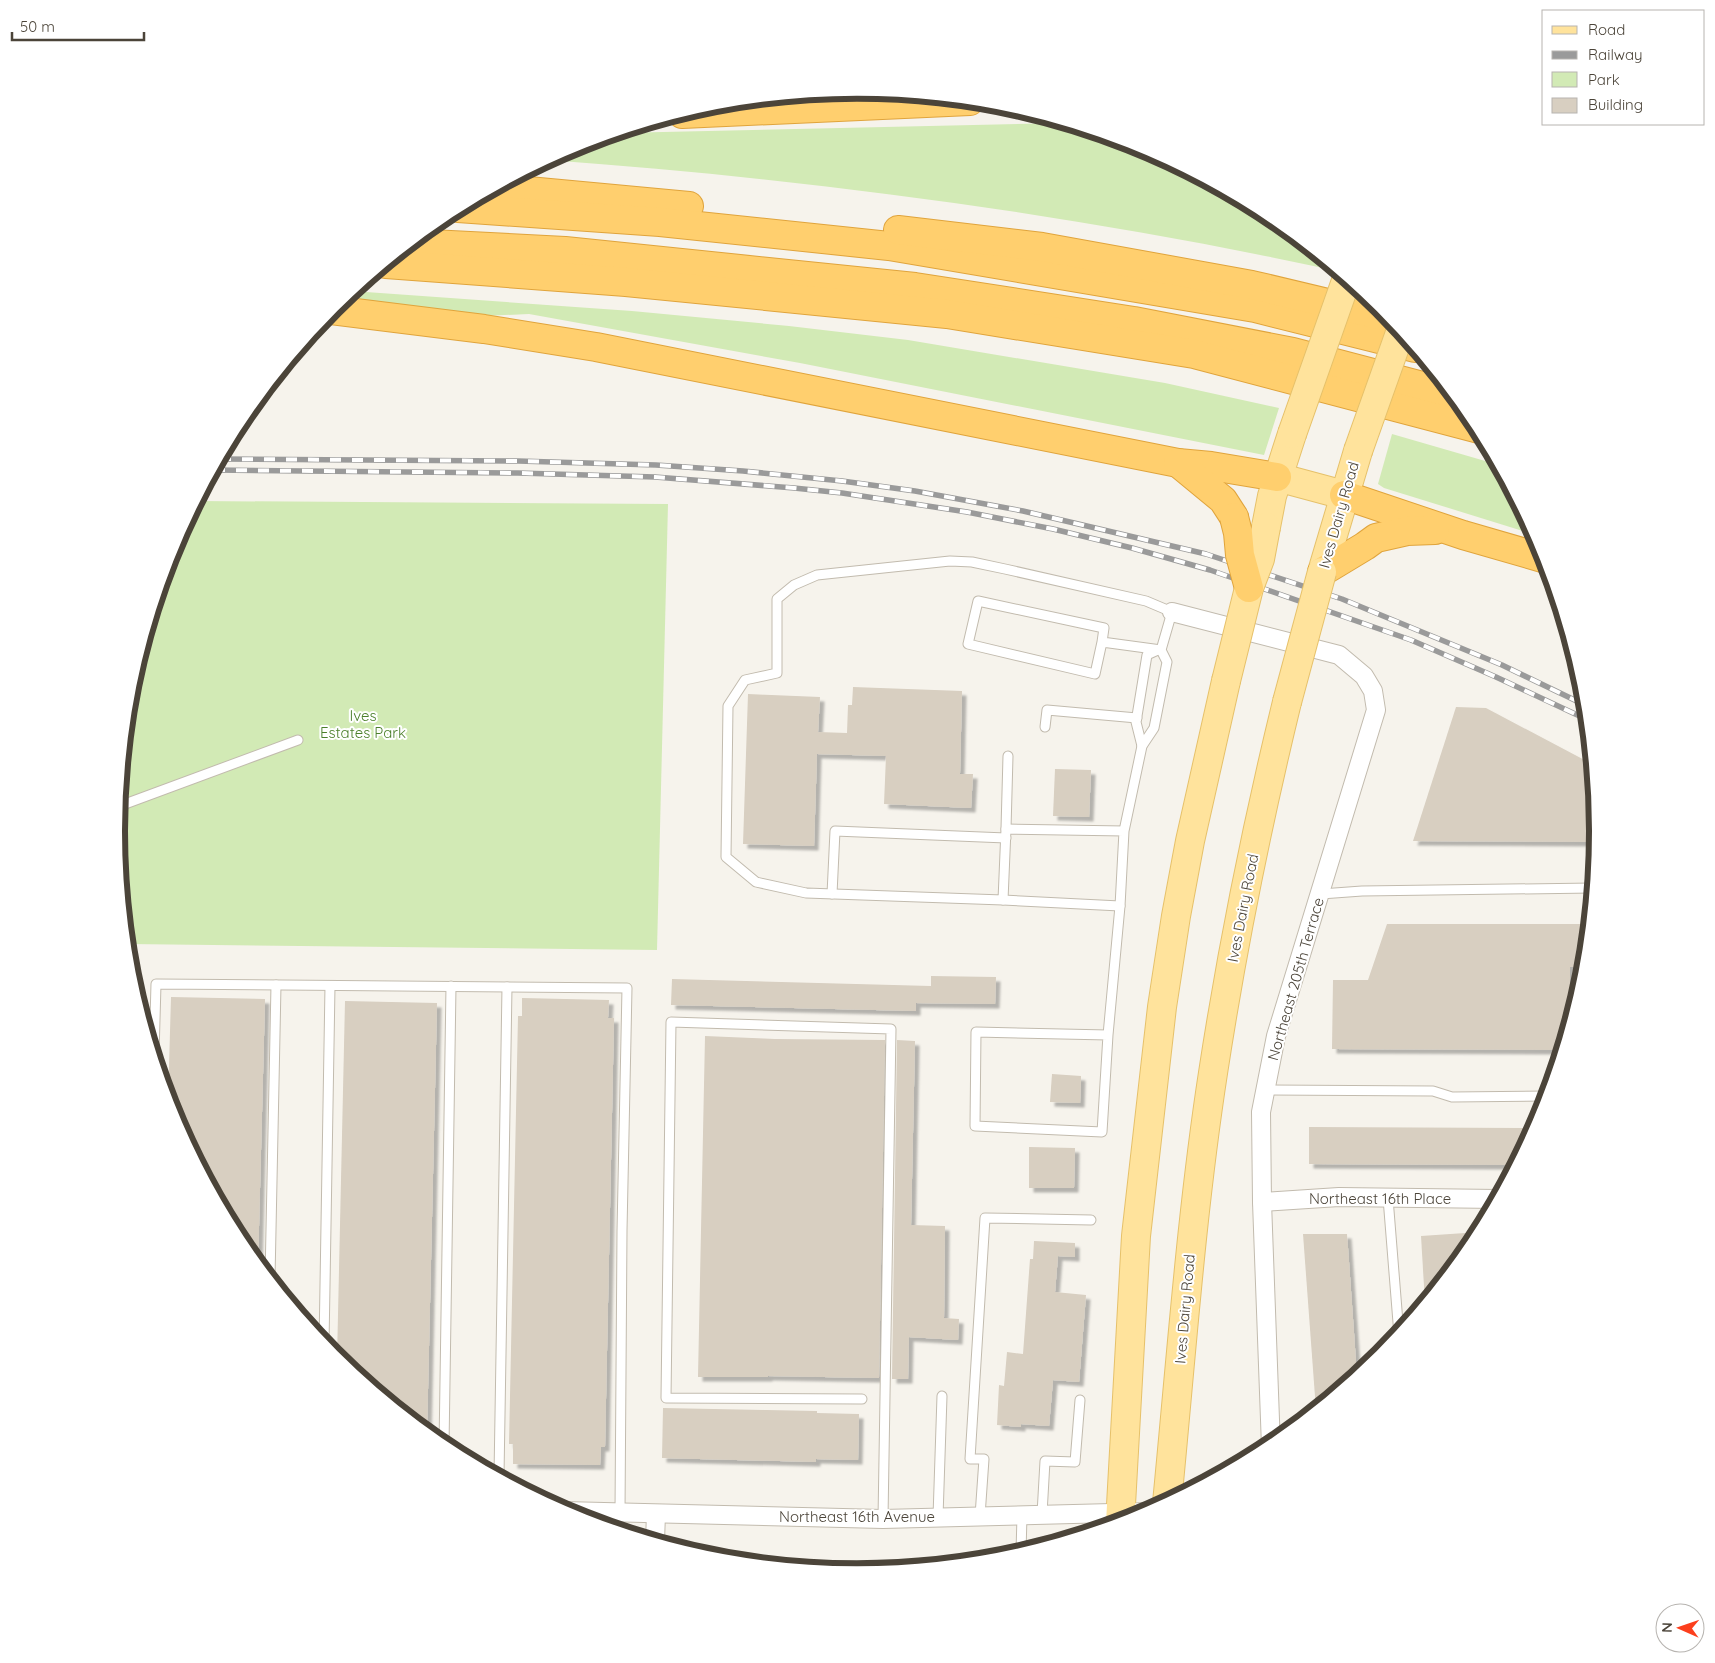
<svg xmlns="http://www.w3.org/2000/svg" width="1715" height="1663" viewBox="0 0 1715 1663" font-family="Quicksand,sans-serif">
<defs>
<filter id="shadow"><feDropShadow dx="4.5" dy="4.5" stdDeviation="1" flood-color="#0004"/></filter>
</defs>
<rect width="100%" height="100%" fill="#f6f3ec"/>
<g fill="#d2eab5">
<path d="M1063,123L1142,147L1270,215L1330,265L1328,269C1071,214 810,179 548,160L574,146L618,133Z"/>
<path d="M352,291L632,311L789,326L908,340L1165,383L1279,408L1264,455L800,363L529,314L483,316L351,298Z"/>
<path d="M1392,434L1499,465L1536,535L1384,488L1378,484Z"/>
<path d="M197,501L668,504L657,950L127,944L116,831L130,687L173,547Z"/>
</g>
<g fill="#d8cfc1" filter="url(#shadow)">
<path d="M853,687L962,691L960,774H973L971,808L884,804L886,756L817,754L814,846L743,844L748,694L820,697L818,732L847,733L848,705H852Z"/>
<path d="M1456,707L1486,708L1592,764L1599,832L1598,842L1413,841Z"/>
<path d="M1055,769L1091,770L1089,817L1053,816Z"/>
<path d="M1387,924H1590L1586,967H1570V1026L1562,1050L1332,1049L1333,980H1368Z"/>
<path d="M931,976L996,977L995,1004L916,1003V1011L671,1005L672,979L931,986Z"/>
<path d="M171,997L265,999L258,1265L241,1243L172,1115L168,1101Z"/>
<path d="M522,998L609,1000L608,1018H614L605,1447H601L600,1465L513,1464V1444H509L518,1016H522Z"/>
<path d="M345,1001L437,1003L427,1433L337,1359Z"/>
<path d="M705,1036L775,1039L885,1040L879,1378L768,1376V1377H698Z"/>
<path d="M897,1040L915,1041L911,1225L945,1226L944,1318L959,1319L958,1340L909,1337L908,1379H892Z"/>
<path d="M1052,1074L1081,1076L1080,1103L1050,1102Z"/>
<path d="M1309,1127L1536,1128L1516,1165L1309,1164Z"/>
<path d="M1029,1147L1075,1148L1074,1188H1029Z"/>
<path d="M1465,1233L1466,1253L1425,1303L1421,1236Z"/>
<path d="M1303,1234H1347L1357,1376L1316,1410Z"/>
<path d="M1034,1241L1075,1243V1257L1058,1256L1055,1292L1086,1295L1079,1382L1053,1380L1049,1426L1021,1424V1427L997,1425L999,1385L1004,1386L1007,1352L1023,1354L1030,1259H1033Z"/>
<path d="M663,1408L817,1411V1413L859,1414L858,1460L816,1459V1462L662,1458Z"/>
</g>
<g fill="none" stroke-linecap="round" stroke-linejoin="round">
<defs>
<g id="service">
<path d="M1102,642L1095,674L968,644L978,601L1104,628L1102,642L1161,650"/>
<path d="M1045,727L1047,710L1137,718"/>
<path d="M1142,746L1136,722L1147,655L1158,650"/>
<path d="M118,810L125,804L298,740"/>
<path d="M1006,829L1008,756"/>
<path d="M832,894L835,831L1006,838"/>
<path d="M1321,894L1362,891L1593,888"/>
<path d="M1003,900L1120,906"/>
<path d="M1108,1035L976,1032L975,1126L1102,1132L1108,1035L1120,906L1124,831L1142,746L1154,728L1167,662L1161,650L1172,612L1146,601L1005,569L972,562L950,561L817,575L794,585L777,599V673L745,680L728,706L726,857L756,882L806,893L1003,900L1006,829L1124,831"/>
<path d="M154,1055L156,984L627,988L622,1231L620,1513"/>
<path d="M1266,1090L1433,1091L1452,1097L1548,1096"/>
<path d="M1388,1198L1399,1335"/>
<path d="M270,1279L276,985"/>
<path d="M324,1345L330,986"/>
<path d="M862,1399L666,1398L671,1022L891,1029L883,1519"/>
<path d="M444,1447L451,986"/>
<path d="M499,1476L507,987"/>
<path d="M1042,1514L1045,1461L1075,1462L1080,1400"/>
<path d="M980,1516L984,1459H970L985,1218L1091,1220"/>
<path d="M938,1517L942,1396"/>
<path d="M1021,1553L1022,1515"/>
</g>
<g id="minor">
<path d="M1172,612L1339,655L1364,676L1373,691L1376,710L1276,1036L1261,1112L1262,1202L1271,1447"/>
<path d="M1262,1202L1339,1197L1498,1199"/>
<path d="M564,1511L883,1519L1150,1512"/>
<path d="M655,1541L656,1514"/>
</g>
<g id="primary">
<path d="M1277,477L1344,495"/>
<path d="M1266,527L1272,496L1292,434"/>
<path d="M1322,572L1358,451"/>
<path d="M1167,1503C1181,1360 1191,1216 1213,1073C1232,949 1257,825 1287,702"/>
<path d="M1120,1523L1136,1236L1162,1007L1176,916L1190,841L1226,681"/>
</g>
<g id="motorway">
<path d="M682,114L970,101"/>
<path d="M496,188L689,206"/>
<path d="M458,208L660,222L889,246L1255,308L1415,348"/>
<path d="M898,230L1042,247L1252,285L1391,318"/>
<path d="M411,243L565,251L915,287L1134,321L1293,352L1453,394"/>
<path d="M386,264L626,282L947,314L1194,354L1479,429"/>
<path d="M331,310L484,329L596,347L1178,463L1211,466L1277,477"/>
<path d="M1178,463L1223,500L1234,517"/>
<path d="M1344,495L1463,535L1546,559"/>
<path d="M1322,572L1365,546L1376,538L1407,531L1435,530"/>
</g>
</defs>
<use href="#service" stroke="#c2bbae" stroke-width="11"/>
<use href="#minor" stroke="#c2bbae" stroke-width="20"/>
<use href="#primary" stroke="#e6c16a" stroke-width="30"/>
<use href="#motorway" stroke="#e0a43c" stroke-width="30"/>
<use href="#service" stroke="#fff" stroke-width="9"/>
<use href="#minor" stroke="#fff" stroke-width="18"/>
<use href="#primary" stroke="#ffe39c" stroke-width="28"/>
<use href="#motorway" stroke="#ffcf6e" stroke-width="28"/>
<defs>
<g id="rail">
<path d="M220,459L518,461L656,465L743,471L842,481L915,491L1023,511L1206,554L1342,599L1502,665L1587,706"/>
<path d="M214,470L518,473L655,477L794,488L842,493L967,512L1053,529L1132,548L1210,570L1411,640L1496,677L1588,720"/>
</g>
</defs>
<use href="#rail" stroke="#9a9a9a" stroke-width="5.5"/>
<use href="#rail" stroke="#fff" stroke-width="4" stroke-dasharray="11" stroke-linecap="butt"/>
<defs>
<g id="primary-bridge">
<path d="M1292,434L1347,278"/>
<path d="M1358,451L1401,330"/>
<path d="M1226,681L1249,588L1260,559L1266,527"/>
<path d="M1287,702L1322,572"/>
</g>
<path id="motorway-bridge" d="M1234,517L1238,533L1240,555L1249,588"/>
</defs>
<use href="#primary-bridge" stroke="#e6c16a" stroke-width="30" stroke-linecap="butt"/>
<use href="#motorway-bridge" stroke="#e0a43c" stroke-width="30" stroke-linecap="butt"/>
<use href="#primary-bridge" stroke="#ffe39c" stroke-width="28"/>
<use href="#motorway-bridge" stroke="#ffcf6e" stroke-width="28"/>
</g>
<g text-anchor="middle" stroke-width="4" stroke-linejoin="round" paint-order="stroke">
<g font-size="15" fill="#4b4439" stroke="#fff">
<text transform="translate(1339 515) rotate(-74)" y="5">Ives Dairy Road</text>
<text transform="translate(1243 908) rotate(-79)" y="5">Ives Dairy Road</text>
<text transform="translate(1296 979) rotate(-74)" y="5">Northeast 205th Terrace</text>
<text x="1380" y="1204">Northeast 16th Place</text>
<text transform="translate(1185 1309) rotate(-85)" y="5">Ives Dairy Road</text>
<text x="857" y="1522">Northeast 16th Avenue</text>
</g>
<g font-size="15" fill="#4a7f2a" stroke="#fff">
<text x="363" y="721">Ives<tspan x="363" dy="17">Estates Park</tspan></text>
</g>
</g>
<path d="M0 0H1715V1663H0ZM125 831a732 732 0 1 1 1464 0a732 732 0 1 1-1464 0Z" fill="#fff" fill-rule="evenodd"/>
<path fill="none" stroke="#4b4439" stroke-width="6" d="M125 831a732 732 0 1 1 1464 0a732 732 0 1 1-1464 0Z"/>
<rect x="1542" y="10" width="162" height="115" fill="#ffffff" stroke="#b7b4b0"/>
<rect x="1552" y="26" width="25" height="8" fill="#ffe39c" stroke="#b7b4b0"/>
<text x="1588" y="35" font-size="15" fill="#4b4439">Road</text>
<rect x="1552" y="51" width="25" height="8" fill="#9a9a9a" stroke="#b7b4b0"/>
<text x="1588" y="60" font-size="15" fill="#4b4439">Railway</text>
<rect x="1552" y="72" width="25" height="15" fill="#d2eab5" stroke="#b7b4b0"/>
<text x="1588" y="85" font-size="15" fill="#4b4439">Park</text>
<rect x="1552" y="98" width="25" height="15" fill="#d8cfc1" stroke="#b7b4b0"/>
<text x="1588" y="110" font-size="15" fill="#4b4439">Building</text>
<g transform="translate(1680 1628) rotate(272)"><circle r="24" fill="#ffffff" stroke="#b7b4b0"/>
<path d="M0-4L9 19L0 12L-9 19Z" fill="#fc3f1d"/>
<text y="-8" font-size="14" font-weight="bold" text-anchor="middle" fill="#4b4439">N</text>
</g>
<path d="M12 32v8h132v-8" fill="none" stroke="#4b4439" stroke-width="2.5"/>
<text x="20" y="32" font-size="15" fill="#4b4439" stroke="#ffffff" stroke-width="4" paint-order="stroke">50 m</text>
</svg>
